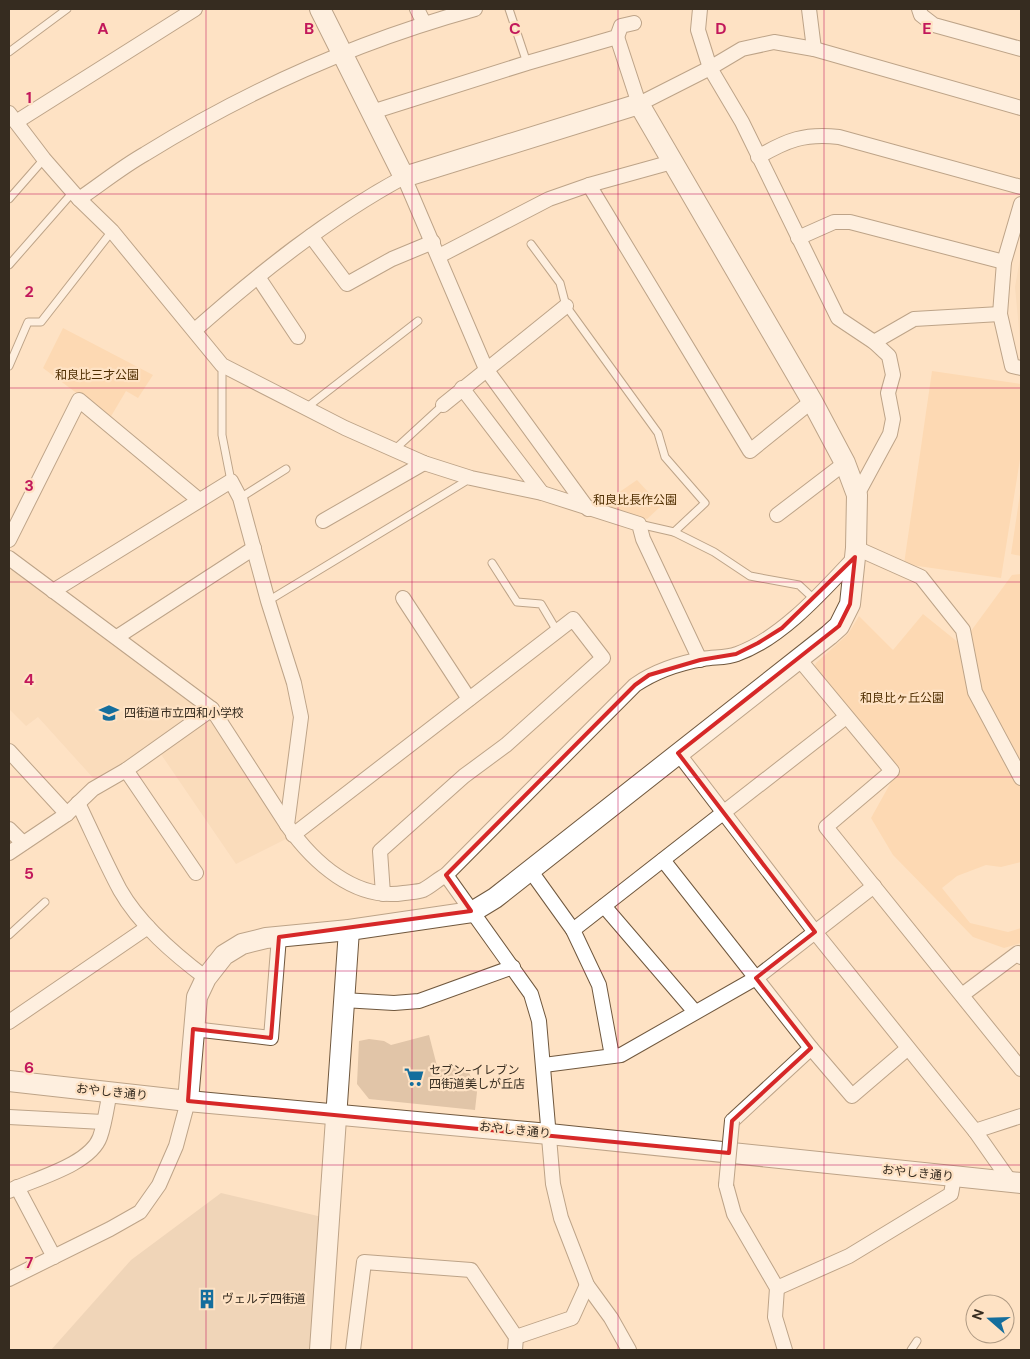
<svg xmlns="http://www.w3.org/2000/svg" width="1030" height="1359" viewBox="0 0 1030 1359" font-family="'DM Sans','Noto Sans JP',sans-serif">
<rect width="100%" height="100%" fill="#fee2c4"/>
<g fill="#f5d4b0">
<path d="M1021,254V350L1015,287Z"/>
<path d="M9,564L200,706L288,838L236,864L154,744L95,780L38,717L26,726L9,709Z"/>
</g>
<g fill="#fdcf9d">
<path d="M63,328L153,375L138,398L126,391L110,418L43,368Z"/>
<path d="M932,371L1021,384V453L1001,578L904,564Z"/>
<path d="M637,480L661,506L647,519L599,506Z"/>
<path d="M1021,487V556L1011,554Z"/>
<path d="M1021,574V862L1001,867L986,865L957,876L942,888L970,923L1008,932L1021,928V943L1004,948L973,937L893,855L871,818L900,766L897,768L814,669L816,663L848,634L859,616L893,650L923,614L959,643L960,646L1012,575Z"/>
</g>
<g fill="#e1c5a8">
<path d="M429,1035L437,1066L468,1070L477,1092L475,1110L369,1099L357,1084L359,1041L369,1039L384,1041L391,1045Z"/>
<path d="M221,1193L322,1217L315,1350H51L131,1260Z"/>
</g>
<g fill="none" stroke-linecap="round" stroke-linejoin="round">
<defs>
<g id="lane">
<path d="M509,9L527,63"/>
<path d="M9,52L67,9"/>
<path d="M9,199L44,159"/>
<path d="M531,244L560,283L566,306L658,433L665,457L705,503L674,532L639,524"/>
<path d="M9,265L73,192"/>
<path d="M222,365V435L231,481"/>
<path d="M9,366L28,322H41L112,231"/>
<path d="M306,408L418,321"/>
<path d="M394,450L443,405"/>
<path d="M240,498L286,469"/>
<path d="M674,532L714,552L750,576L799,585L814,599"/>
<path d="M492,563L517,602L541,604L557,631"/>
<path d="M268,601L471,478"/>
<path d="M9,935L45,902"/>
<path d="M911,1350L917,1341"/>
</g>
<g id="street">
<path d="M417,9L424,23"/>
<path d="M700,9L698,30L710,68L742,122L838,318L874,342L889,356L893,375L888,393L893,419L890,434L857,495"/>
<path d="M809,9L814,49"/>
<path d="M919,9L921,15L934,25L1021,49"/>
<path d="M617,37L639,104L710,68L742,49L774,42L814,49L1021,108"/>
<path d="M372,112L527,63L617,37L621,26L634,23"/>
<path d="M9,113L44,159L79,199L112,231L222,365L345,428L424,463L471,478L542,493L639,524L643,539L700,660"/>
<path d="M16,122L195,9"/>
<path d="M758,157C787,140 805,133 839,137L1021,187"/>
<path d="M589,185L750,451L812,401"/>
<path d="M79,199C101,184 122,167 145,154C248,90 359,41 475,9"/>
<path d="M1021,204L1004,262L1000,314L1012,366L1021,368"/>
<path d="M311,236L347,284L392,259L433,242"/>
<path d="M798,238L834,222H850L1004,262"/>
<path d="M439,256L549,199L589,185L672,162"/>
<path d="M258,277L298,337"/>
<path d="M195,330C259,273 328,218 404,177L486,369L588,509"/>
<path d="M874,342L914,319L1000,314"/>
<path d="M462,388L542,493"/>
<path d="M443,405L566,306"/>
<path d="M777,515L845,463"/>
<path d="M323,521L424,463"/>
<path d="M9,540L79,400L199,500"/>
<path d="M856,548L921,577L963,630L975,692L1021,778"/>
<path d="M9,558L212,709L287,825C313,862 355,901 404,893C410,892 418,892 423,890C431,886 438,879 446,875L635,685C654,672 680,663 703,659C714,657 727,658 737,654C782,638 823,591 855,557"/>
<path d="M53,591L231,481L240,498L268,601L294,683L301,717L287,825"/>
<path d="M403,598L469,699"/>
<path d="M117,637L254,548"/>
<path d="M799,659L892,771L826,827L1021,1069"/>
<path d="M9,751L67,814"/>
<path d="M678,753L815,932L975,1131L1010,1181"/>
<path d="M126,770L196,873"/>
<path d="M78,803C92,832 105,862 120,890C140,925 174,954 206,978"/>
<path d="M9,829L23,843"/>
<path d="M293,835L573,619L603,658L506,745L464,776L380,851L383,894"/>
<path d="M9,853L67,814L93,789L126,770L212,709"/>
<path d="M663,860L811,1048L732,1121"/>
<path d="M530,870L573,930L599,985L612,1056"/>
<path d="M446,875L531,994L539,1021L553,1184L561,1218L587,1285L611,1318L629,1350"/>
<path d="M604,906L695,1012"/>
<path d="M573,930L846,717"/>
<path d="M962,995L1018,953L1021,957"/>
<path d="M343,1000L394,1003L419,1001L513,967"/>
<path d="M9,1022L148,927"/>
<path d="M193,1029L271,1038L279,937"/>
<path d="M811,1048L852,1096L907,1049"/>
<path d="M544,1065L621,1055L756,978L874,886"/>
<path d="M9,1117L103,1122"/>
<path d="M975,1131L1021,1116"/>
<path d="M726,1185L734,1214L777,1288L775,1317L785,1350"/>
<path d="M17,1187L54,1257"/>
<path d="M9,1191C34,1179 90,1165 100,1137C105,1123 107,1106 110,1091"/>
<path d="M9,1279L110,1229L140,1212L159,1185L176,1146L188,1101"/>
<path d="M777,1288L849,1256L951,1194L954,1177"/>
<path d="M516,1337L572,1318L587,1285"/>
<path d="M353,1350L364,1262L471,1270L516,1337L515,1350"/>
</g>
<g id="secondary">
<path d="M9,1081L188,1101L549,1134L1021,1183"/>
<path d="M188,1101L197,997L206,978L224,955L242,944L266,938L349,930L472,912L495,898L829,635L839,626L850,604L856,548L857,495L845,463L812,401L639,104L404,177L320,9"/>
<path d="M320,1350L349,930"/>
</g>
</defs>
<use href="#lane" stroke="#70583e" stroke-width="9"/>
<use href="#street" stroke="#70583e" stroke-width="16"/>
<use href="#secondary" stroke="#70583e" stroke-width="22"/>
<use href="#lane" stroke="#fff" stroke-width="7"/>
<use href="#street" stroke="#fff" stroke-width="14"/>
<use href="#secondary" stroke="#fff" stroke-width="20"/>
<defs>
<path id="street-bridge" d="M726,1185L732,1121"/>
</defs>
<use href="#street-bridge" stroke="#70583e" stroke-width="16" stroke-linecap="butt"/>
<use href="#street-bridge" stroke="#fff" stroke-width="14"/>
</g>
<path d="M0 0H1030V1359H0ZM855,557L850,604L839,626L678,753L815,932L756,978L811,1048L732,1121L729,1153L188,1101L193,1029L271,1038L279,937L471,911L446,875L635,685L649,675L700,660L736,654L758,643L782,628Z" fill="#fee2c4" fill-opacity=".55" fill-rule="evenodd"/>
<path fill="none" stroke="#d62828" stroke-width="4" stroke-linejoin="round" d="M855,557L850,604L839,626L678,753L815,932L756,978L811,1048L732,1121L729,1153L188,1101L193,1029L271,1038L279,937L471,911L446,875L635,685L649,675L700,660L736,654L758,643L782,628Z"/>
<path fill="none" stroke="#c2185b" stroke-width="1" stroke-opacity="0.55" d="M206,9V1350M412,9V1350M618,9V1350M824,9V1350M9,194H1021M9,388H1021M9,582H1021M9,777H1021M9,971H1021M9,1165H1021"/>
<defs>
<symbol id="school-bare" viewBox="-9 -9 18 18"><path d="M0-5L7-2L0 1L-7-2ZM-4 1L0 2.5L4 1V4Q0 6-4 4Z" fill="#146e9d" stroke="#fee2c4" stroke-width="2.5" paint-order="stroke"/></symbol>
<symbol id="supermarket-bare" viewBox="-9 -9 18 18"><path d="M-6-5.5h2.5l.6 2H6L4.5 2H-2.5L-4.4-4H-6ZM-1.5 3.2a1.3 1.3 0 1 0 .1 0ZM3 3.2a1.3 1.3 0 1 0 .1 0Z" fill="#146e9d" stroke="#fee2c4" stroke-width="2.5" paint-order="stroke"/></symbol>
<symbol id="building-bare" viewBox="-9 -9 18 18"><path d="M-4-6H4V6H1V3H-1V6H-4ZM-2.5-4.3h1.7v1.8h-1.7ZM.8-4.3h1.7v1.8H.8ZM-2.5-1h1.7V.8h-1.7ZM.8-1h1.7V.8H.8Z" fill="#146e9d" stroke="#fee2c4" stroke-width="2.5" paint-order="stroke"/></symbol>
</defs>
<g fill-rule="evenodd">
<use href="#school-bare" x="95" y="699" width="28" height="28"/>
<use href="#supermarket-bare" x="400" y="1063" width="28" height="28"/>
<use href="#building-bare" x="193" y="1285" width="28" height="28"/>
</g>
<g text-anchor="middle" stroke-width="4.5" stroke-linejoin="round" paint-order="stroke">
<g font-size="12" fill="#4f2e00" stroke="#fee2c4">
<text x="97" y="379">和良比三才公園</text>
<text x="635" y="504">和良比長作公園</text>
<text x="902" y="702">和良比ヶ丘公園</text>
</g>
<g font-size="12" fill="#362c20" stroke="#fee2c4" text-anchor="start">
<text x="124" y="717">四街道市立四和小学校</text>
<text x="429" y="1074">セブン-イレブン<tspan x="429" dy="14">四街道美しが丘店</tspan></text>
<text x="222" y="1303">ヴェルデ四街道</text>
</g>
<g font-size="12" fill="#362c20" stroke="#fee2c4">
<text transform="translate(112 1092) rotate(6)" y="4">おやしき通り</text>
<text transform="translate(515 1130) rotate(6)" y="4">おやしき通り</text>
<text transform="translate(918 1173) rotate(6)" y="4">おやしき通り</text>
</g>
</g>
<g font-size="16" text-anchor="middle" font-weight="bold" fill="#c2185b" stroke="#fee2c4" stroke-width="4.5" stroke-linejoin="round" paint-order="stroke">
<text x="103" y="34">A</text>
<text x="309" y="34">B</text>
<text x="515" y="34">C</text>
<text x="721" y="34">D</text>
<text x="927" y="34">E</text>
<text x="29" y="103">1</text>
<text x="29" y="297">2</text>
<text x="29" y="491">3</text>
<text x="29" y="685">4</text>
<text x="29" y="879">5</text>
<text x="29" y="1073">6</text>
<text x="29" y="1268">7</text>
</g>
<rect width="1030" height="1359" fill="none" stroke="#362c20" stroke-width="20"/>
<g transform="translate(990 1319) rotate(290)"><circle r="24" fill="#fee2c4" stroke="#ae9982"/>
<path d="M0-4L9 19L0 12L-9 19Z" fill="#146e9d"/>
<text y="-8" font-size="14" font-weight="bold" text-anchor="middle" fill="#362c20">N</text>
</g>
</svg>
